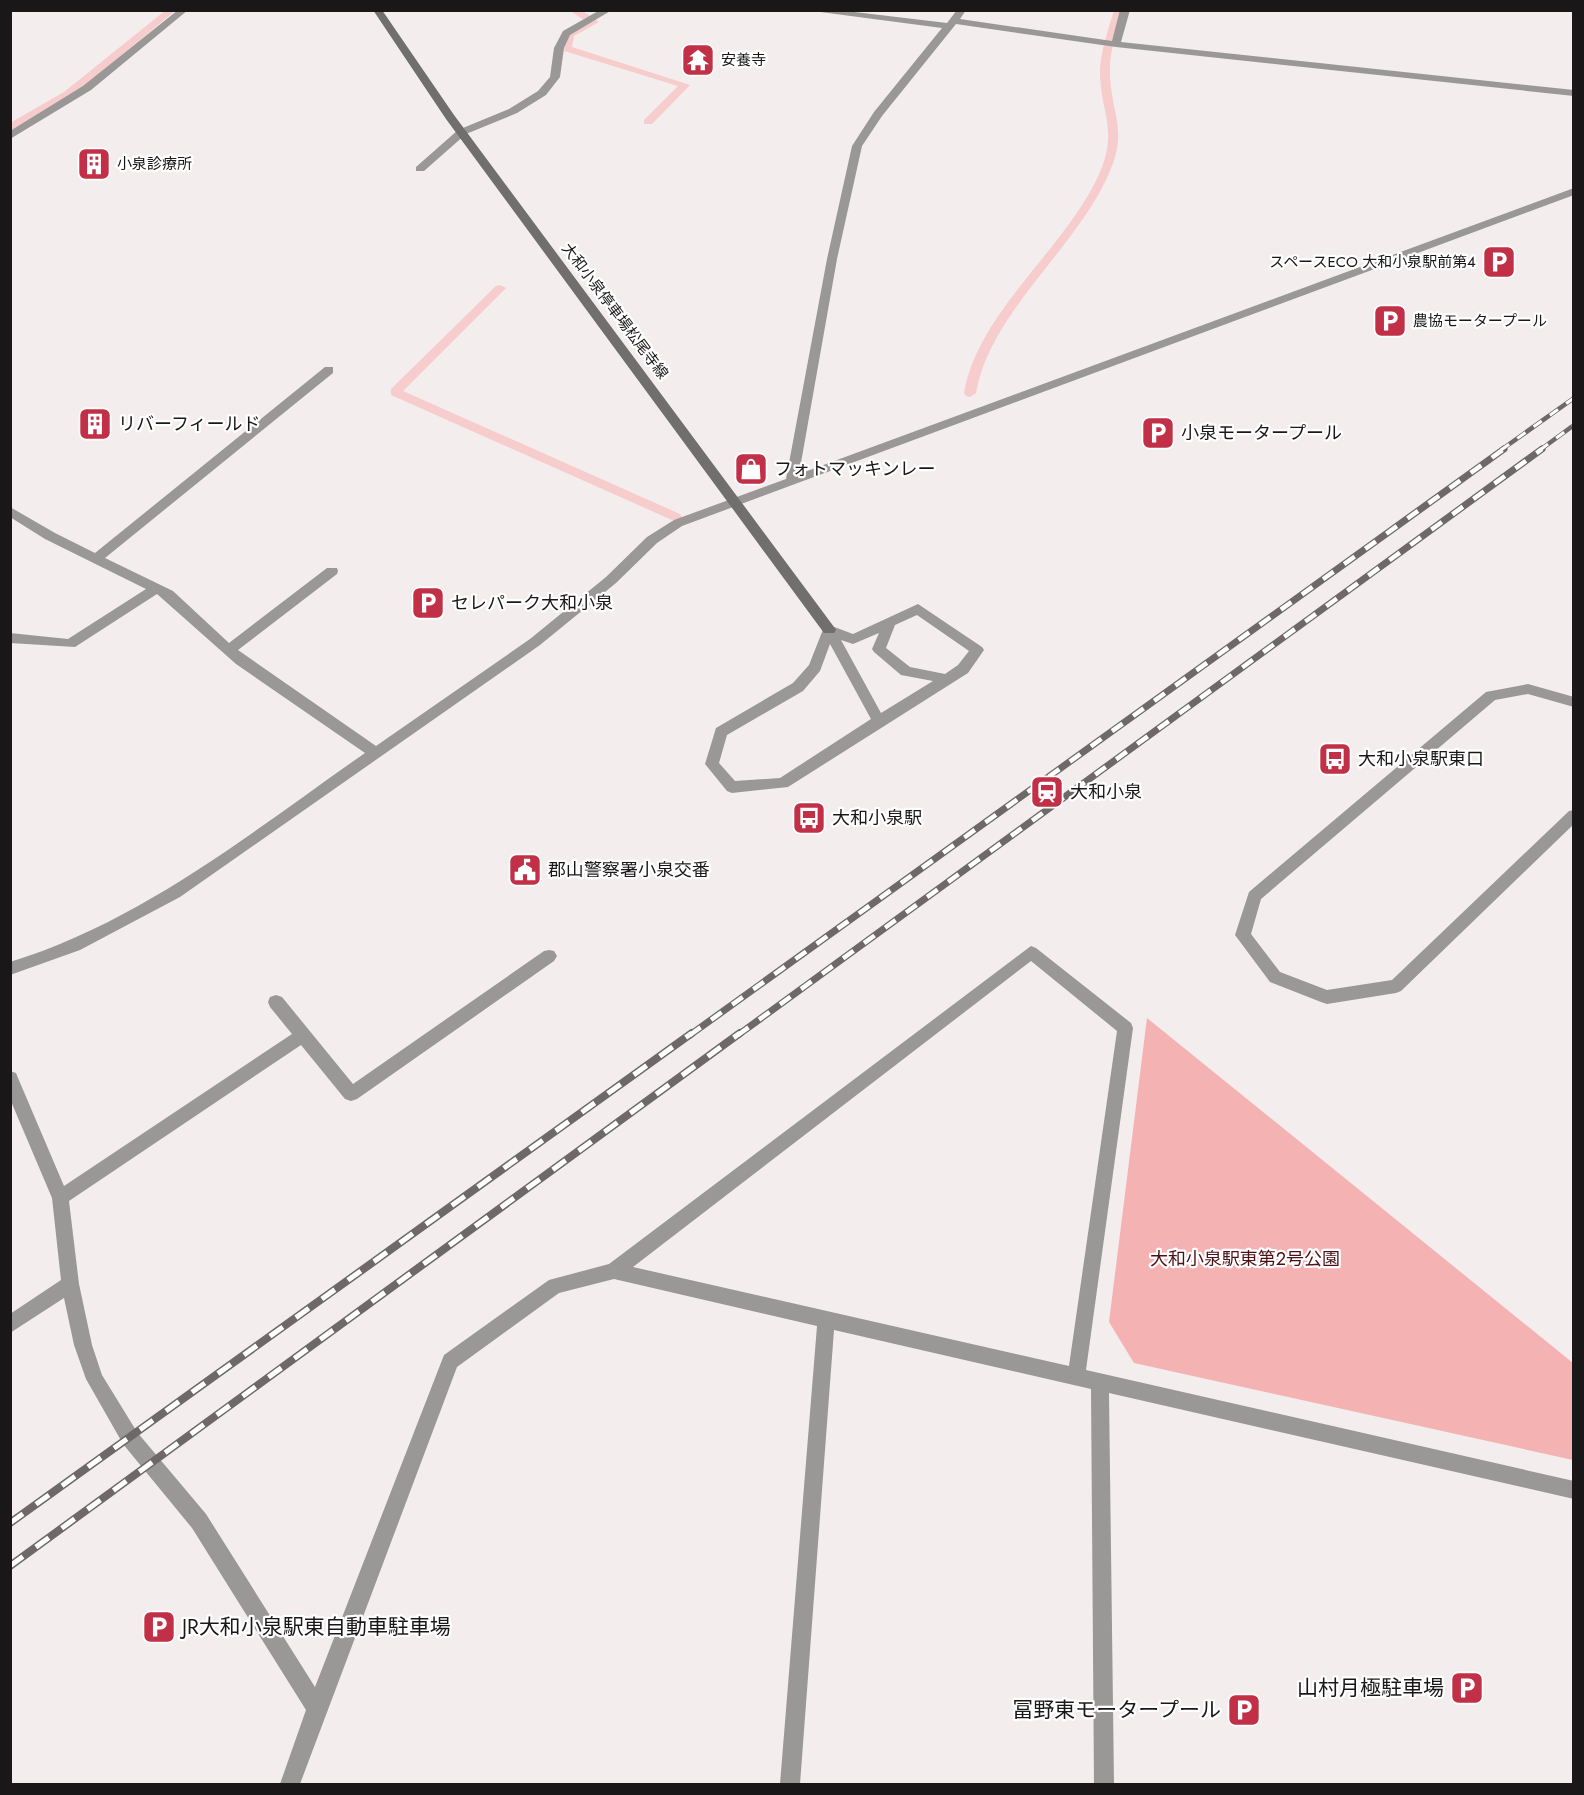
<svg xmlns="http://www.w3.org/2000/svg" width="1584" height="1795" viewBox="0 0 1584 1795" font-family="Jost,'Noto Sans JP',sans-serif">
<rect width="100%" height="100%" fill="#f4eded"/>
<path fill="#f5b2b3" d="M1147,1018L1573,1363V1460L1134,1363L1109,1322Z"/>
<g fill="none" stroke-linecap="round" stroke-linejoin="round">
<g fill="#f6cccc" fill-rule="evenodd">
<path d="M166,10H176L72,96L10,131V123L64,92Z"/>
<path d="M569,10H581L599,22L574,36L572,47L690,85L652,124H644V120L678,86L564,51L567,33L587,22Z"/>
<path d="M1114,10H1124C1117,31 1109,52 1110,73C1111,114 1128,129 1110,171C1078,248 990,311 976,393L970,397L966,396L964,393C978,311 1067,248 1100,172C1118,129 1101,114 1100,73C1100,52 1108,31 1114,10Z"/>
<path d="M500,285L506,288L403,391L680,514L682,517L680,520H672L391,395V389L496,286Z"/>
</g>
<g fill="#9a9797" fill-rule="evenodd">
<path d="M178,10H188L91,90L10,139V131L83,86Z"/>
<path d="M600,10H612L570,35L564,48L560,77L546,95L517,113L466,134L424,171H416V167L458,130L509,109L538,91L550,77L554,48L563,31Z"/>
<path d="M805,10H838L947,23L957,10H966L960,19L1112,41L1120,10H1130L1121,42L1574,90V96L1116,47L956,24L882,116L862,146L837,259L799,474L1574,188V195L682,526L657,543L616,583L540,645L180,897L80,950L10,975V962C143,921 253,831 365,753L236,664L157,594L75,647L10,643V633L68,639L146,589L45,539L10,517V507L55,533L95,553L325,367H333V373L105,558L173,591L229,643L327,568H337L338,571L337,574L238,650L376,746L530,639L606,577L647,537L674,520L786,479L827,259L852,146L874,112L942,28Z"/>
<path d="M918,604L982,647L984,650L968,673L788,787L732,793L727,791L705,764L716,728L793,683L809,665L824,627L829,625L853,634ZM917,615L969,651L958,665L945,674L910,667L886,648L895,625ZM879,633L872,649L874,652L901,675L933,681L881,713L841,640L853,644ZM830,644L871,719L780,778L735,781L719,763L727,735L803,691L820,671Z"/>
<path d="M1528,684L1574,697V707L1528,694L1495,700L1261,899L1251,934L1280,972L1327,990L1392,980L1569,811L1574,810V824L1401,991L1396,993L1327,1004L1321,1002L1270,982L1235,935L1249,892L1486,692Z"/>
<path d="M1031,946L1036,948L1131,1023L1133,1028L1086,1370L1574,1481V1499L1109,1393L1114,1784H1094L1091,1389L834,1330L800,1784H780L817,1326L614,1279L559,1293L457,1367L300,1784H280L306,1710L192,1528L123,1444L86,1379L74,1345L64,1298L10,1333V1314L61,1280L52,1198L10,1099V1071L16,1073L18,1078L64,1186L292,1034L270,1007L268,1002L270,997L276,995L282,997L353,1084L544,951L549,950L554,951L557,956L554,961L357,1099L351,1101L345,1099L301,1045L69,1201L79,1284L92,1345L102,1375L137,1432L206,1514L315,1687L444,1355L549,1280L609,1264ZM1031,961L1117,1031L1069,1366L633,1267Z"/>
</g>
<path fill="#716e6e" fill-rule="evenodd" d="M373,10H382L454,115L834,627L836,630L834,633H824L446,119Z"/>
<defs>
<g id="rail-far2">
<path d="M1501,450L1574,398"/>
<path d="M1540,450L1574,425"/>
</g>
<g id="rail-far1">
<path d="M690,1035L1504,449"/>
<path d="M738,1035L1542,449"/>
</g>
<g id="rail">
<path d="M10,1523L692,1033"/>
<path d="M10,1566L740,1033"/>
</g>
</defs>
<use href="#rail-far2" stroke="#6d6969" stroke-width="4.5"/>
<use href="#rail-far1" stroke="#6d6969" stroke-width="7"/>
<use href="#rail" stroke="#6d6969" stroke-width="8"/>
<use href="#rail-far2" stroke="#fff" stroke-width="3" stroke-dasharray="10" stroke-linecap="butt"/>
<use href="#rail-far1" stroke="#fff" stroke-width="4.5" stroke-dasharray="13" stroke-linecap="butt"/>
<use href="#rail" stroke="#fff" stroke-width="5" stroke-dasharray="16" stroke-linecap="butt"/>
</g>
<defs>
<symbol id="temple-square" viewBox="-11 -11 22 22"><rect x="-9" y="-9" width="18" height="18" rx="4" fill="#c13047" stroke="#fff"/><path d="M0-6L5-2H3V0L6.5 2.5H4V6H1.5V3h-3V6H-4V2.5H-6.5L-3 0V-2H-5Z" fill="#fff"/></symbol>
<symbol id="building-square" viewBox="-11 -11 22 22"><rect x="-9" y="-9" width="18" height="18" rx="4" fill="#c13047" stroke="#fff"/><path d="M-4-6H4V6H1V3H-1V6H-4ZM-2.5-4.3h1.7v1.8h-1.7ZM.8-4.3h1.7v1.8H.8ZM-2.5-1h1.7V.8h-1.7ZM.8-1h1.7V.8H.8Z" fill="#fff"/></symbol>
<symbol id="parking-square" viewBox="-11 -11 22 22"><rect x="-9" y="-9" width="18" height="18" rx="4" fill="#c13047" stroke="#fff"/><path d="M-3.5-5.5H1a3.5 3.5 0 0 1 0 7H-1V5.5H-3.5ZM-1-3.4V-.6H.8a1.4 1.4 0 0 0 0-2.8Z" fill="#fff"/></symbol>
<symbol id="shop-square" viewBox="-11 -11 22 22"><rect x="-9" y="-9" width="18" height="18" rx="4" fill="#c13047" stroke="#fff"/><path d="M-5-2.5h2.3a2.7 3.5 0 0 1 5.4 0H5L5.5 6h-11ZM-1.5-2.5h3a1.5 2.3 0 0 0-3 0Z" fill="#fff"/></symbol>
<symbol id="bus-square" viewBox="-11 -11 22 22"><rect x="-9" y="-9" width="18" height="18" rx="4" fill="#c13047" stroke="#fff"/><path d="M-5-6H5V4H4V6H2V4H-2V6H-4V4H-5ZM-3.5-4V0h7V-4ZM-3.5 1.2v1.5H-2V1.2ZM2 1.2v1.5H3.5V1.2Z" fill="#fff"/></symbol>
<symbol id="station-square" viewBox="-11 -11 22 22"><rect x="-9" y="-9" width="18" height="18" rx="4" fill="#c13047" stroke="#fff"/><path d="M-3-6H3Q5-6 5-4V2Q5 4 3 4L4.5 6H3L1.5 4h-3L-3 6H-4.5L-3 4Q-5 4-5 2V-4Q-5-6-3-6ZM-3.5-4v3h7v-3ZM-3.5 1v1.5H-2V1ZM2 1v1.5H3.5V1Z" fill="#fff"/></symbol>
<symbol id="civic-square" viewBox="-11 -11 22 22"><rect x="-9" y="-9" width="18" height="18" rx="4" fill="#c13047" stroke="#fff"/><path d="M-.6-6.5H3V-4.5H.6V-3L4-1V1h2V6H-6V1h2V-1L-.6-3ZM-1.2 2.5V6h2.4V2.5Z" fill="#fff"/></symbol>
</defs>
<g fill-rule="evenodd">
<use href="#temple-square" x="679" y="41" width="38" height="38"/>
<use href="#building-square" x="75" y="145" width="38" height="38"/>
<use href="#parking-square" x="1480" y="243" width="38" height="38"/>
<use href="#parking-square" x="1371" y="302" width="38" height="38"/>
<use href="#building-square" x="76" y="405" width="38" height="38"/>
<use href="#parking-square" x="1139" y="414" width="38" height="38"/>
<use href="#shop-square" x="732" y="450" width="38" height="38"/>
<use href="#parking-square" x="409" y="584" width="38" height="38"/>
<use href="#bus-square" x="1316" y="740" width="38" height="38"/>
<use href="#station-square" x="1028" y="773" width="38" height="38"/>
<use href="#bus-square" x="790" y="799" width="38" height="38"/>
<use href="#civic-square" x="506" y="851" width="38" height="38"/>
<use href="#parking-square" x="140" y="1608" width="38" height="38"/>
<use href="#parking-square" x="1448" y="1669" width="38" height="38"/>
<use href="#parking-square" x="1225" y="1691" width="38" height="38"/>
</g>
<g text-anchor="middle" stroke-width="4.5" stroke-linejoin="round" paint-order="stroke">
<g font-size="15" fill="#191717" stroke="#fff" text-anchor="start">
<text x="721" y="65">安養寺</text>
<text x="117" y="169">小泉診療所</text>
<text x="1476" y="267" text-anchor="end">スペースECO 大和小泉駅前第４</text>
<text x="1413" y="326">農協モータープール</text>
</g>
<g font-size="15" fill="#191717" stroke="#fff">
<text transform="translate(615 311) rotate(53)" y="5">大和小泉停車場松尾寺線</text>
</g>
<g font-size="18" fill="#191717" stroke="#fff" text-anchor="start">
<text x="118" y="430">リバーフィールド</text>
<text x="1181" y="439">小泉モータープール</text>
<text x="774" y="475">フォトマッキンレー</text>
<text x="451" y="609">セレパーク大和小泉</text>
<text x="1358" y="765">大和小泉駅東口</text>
<text x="1070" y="798">大和小泉</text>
<text x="832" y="824">大和小泉駅</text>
<text x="548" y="876">郡山警察署小泉交番</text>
</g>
<g font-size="18" fill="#4c1019" stroke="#fff">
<text x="1245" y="1265">大和小泉駅東第2号公園</text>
</g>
<g font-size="21" fill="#191717" stroke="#fff" text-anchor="end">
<text x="182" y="1634" text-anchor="start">JR大和小泉駅東自動車駐車場</text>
<text x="1444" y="1695">山村月極駐車場</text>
<text x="1221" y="1717">冨野東モータープール</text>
</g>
</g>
<rect width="1584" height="1795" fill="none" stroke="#191717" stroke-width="24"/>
</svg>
